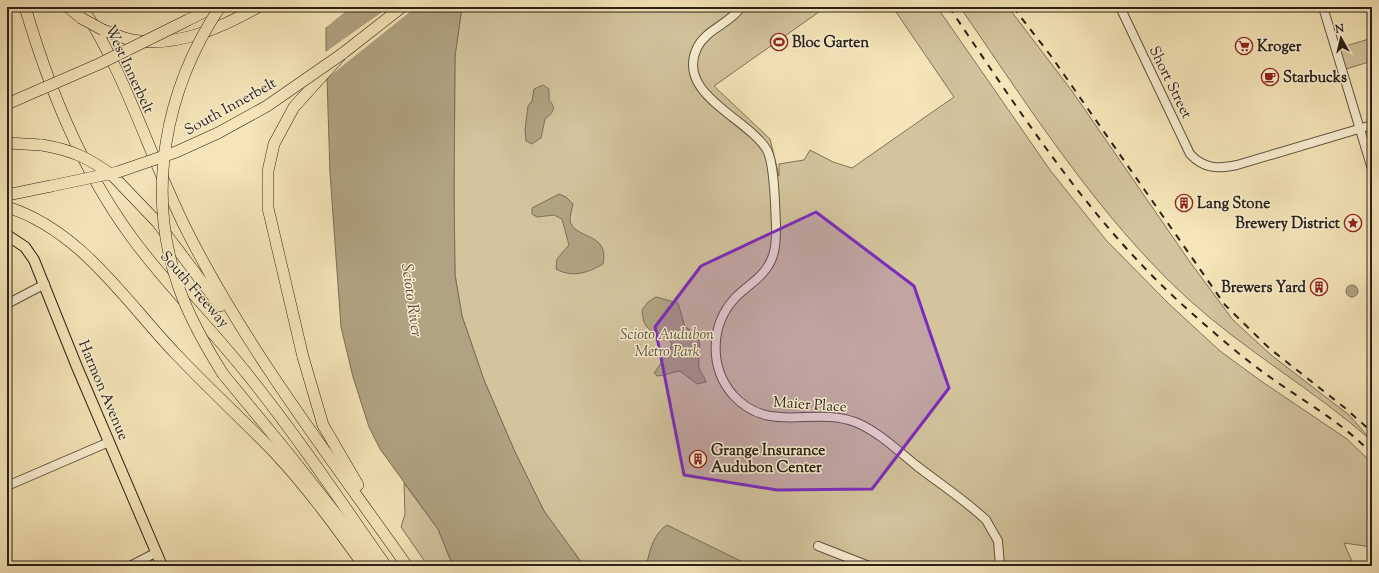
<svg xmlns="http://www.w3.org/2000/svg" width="1379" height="573" viewBox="0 0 1379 573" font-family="'Sorts Mill Goudy',serif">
<rect width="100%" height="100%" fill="#f5e5b8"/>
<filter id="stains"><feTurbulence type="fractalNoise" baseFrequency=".005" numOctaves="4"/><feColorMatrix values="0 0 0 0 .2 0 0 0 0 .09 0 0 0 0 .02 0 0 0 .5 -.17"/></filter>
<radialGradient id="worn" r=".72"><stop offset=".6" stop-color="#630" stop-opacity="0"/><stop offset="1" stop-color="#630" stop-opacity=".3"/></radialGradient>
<g fill="#d3c49d" stroke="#7f735a">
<path d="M462,7H826L714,86L770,139L779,176V164L804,160L810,150L833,162L852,168L954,97L894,9L890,11L888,7H937L1050,170L1106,240L1168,303L1220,351L1261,381L1347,439L1372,463V547L1344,543L1354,566H753L653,542L646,566H584L544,511L515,452L484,380L462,316L455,275L454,192L455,56Z"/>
<path d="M960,7H1008L1072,91L1190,262L1233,320L1271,355L1349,415L1372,441C1313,389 1245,351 1187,298C1097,215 1029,107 960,7Z"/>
<path d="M1372,38V61L1346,69L1339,48Z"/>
<path d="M404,483L438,529L453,566H428L401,527L405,514Z"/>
</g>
<g fill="#b0a382" stroke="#7b6f58">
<path d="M330,7H462L455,56L454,192L455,275L462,316L484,380L515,452L544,511L584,566H453L438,529L380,449L369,427L353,377L341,327L330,173L326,46V27Z"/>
<path d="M543,85L549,89V100C557,108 553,113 545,119L541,138L532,144L526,141L525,130L528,106L532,101L534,89Z"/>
<path d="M559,194L566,197L573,204C572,209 570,215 570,220C573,240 610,231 603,264C588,273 572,278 556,269L557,259L569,245L562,219L554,215L537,217L532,214V208Z"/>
<circle cx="1352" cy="291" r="6"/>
<path d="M656,297L678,303L685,327C707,339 697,347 699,368C700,373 705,376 706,382L697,384L680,371C672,372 665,376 657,376L654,373L670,350L672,343C658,326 644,339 642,310L648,302Z"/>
<path d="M667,525L747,564L753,566H646C650,551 653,534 667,525Z"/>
</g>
<g fill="#f5e5b8">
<path d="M328,7H351L324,29Z"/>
<path d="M389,7H416L325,80L324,53Z"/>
</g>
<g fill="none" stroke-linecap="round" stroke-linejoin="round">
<defs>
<g id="minor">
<path d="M741,7C730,24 706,29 697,48C675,94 748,118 767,150C775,165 775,208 776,226C776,241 776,256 766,269C758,281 745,287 735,298C710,325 709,367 733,395C769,435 813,406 855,422C878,431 898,451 917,466C940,484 965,500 986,520L998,541L1000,566"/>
<path d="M1120,7L1190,154C1204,169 1218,169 1237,165L1372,125"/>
<path d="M1323,7L1372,169"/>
<path d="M7,304L45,284"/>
<path d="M7,486L109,442"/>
<path d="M818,546L869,566"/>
<path d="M130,566L157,552"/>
</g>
<path id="major" d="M7,235L25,247L34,260L77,367L162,566"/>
<g id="highway">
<path d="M25,7C49,88 80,166 130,235C166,285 210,327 248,375C297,436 341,502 386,566"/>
<path d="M68,7L81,18"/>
<path d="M82,7C127,76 150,158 187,231C247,350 330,457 407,566"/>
<path d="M188,20L214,7"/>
<path d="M103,30C112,33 122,38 132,40C176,48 221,28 258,7"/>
<path d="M7,104L23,97"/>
<path d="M7,143L42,145"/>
<path d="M113,176L157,222L220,306"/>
<path d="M7,195L51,186"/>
<path d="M7,207C80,230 124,299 174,352C206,386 241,418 274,452C307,487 336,527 364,566"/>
<path d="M223,374L288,453L377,566"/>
<path d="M358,485L323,425L303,357L268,208V171L274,144L294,107L342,54L402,7"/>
</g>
</defs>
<use href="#minor" stroke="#5e5340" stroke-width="10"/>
<use href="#major" stroke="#2b2218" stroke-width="12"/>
<use href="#highway" stroke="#2b2218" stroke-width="12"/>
<use href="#minor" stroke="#f8eed1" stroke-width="8"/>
<use href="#major" stroke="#f5e5b8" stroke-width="10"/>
<use href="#highway" stroke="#f5e5b8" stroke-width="11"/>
<g stroke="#2b2218" stroke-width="2" stroke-dasharray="7 7" stroke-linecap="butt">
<path d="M949,7C1020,112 1090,222 1186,308C1212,331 1239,355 1267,375C1303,401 1342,422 1372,454"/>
<path d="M1013,7L1051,56L1225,305L1269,348L1345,408L1372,432"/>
</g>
<defs>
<g id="highway-bridge">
<path d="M220,7C165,89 145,193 179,288C190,319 206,347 223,374"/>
<path d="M81,18L103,30"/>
<path d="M23,97L99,64L188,20"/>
<path d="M42,145C72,150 89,158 113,176"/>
<path d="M51,186L118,172L176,152L218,133L267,106L342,54"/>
</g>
</defs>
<use href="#highway-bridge" stroke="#2b2218" stroke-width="12" stroke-linecap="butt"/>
<use href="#highway-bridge" stroke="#f5e5b8" stroke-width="11"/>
</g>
<path fill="#7b2cbf" fill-opacity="0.2" stroke="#7b2cbf" stroke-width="3" stroke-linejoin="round" d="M816,212L914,286L949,388L872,489L777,490L684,475L655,327L701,266Z"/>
<defs>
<symbol id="stadium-ring" viewBox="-11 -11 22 22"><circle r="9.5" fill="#f8eed1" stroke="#8f2418" stroke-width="1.5"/><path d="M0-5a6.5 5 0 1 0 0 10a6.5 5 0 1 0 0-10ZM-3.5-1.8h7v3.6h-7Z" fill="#8f2418"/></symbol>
<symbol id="supermarket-ring" viewBox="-11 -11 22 22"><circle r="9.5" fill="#f8eed1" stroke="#8f2418" stroke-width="1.5"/><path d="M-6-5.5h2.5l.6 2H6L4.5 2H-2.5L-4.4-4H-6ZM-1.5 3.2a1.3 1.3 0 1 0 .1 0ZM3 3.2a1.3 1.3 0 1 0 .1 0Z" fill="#8f2418"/></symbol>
<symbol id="cafe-ring" viewBox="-11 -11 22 22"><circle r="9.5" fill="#f8eed1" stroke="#8f2418" stroke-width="1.5"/><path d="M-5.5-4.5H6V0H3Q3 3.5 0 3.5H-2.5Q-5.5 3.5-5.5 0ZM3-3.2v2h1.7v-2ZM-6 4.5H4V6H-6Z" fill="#8f2418"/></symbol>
<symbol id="building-ring" viewBox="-11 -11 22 22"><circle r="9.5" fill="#f8eed1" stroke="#8f2418" stroke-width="1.5"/><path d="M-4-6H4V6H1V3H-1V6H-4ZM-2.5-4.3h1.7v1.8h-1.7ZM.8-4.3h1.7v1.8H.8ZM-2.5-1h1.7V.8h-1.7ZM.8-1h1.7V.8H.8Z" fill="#8f2418"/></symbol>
<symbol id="sight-ring" viewBox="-11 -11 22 22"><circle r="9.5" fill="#f8eed1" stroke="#8f2418" stroke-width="1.5"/><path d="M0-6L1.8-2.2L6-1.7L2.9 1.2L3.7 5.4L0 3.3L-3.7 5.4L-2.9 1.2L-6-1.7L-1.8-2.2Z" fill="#8f2418"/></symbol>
</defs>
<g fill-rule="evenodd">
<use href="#stadium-ring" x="769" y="32" width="20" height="20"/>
<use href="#supermarket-ring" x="1234" y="36" width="20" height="20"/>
<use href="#cafe-ring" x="1260" y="67" width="20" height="20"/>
<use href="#building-ring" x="1174" y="193" width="20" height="20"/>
<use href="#sight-ring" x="1343" y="213" width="20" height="20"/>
<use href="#building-ring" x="1309" y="277" width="20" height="20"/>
<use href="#building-ring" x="688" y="449" width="20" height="20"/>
</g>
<g text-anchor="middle" stroke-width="3" stroke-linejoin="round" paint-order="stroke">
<g font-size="15" font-weight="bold" fill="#2b2218" stroke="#f8eed1" text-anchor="start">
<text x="792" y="47">Bloc Garten</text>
<text x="1257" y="51">Kroger</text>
<text x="1283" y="82">Starbucks</text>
<text x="1197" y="208">Lang Stone</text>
<text x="1340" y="228" text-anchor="end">Brewery District</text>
<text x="1306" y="292" text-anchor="end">Brewers Yard</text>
<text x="711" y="455">Grange Insurance<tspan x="711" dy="17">Audubon Center</tspan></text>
</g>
<g font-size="15" fill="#2b2218" stroke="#f8eed1">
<text transform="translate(130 69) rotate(65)" y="5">West Innerbelt</text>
<text transform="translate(1171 82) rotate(64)" y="5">Short Street</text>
<text transform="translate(230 106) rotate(-29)" y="5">South Innerbelt</text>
<text transform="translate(195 289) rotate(49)" y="5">South Freeway</text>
<text transform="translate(104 390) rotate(67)" y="5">Harmon Avenue</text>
<text transform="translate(810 404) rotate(4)" y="5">Maier Place</text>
</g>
<g font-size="15" font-style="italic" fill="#5d5340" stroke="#f8eed1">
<text x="667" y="339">Scioto Audubon<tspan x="667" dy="17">Metro Park</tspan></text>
</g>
<g font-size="16" font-style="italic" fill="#5a4f3d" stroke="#f8eed1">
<text transform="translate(413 300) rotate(82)" y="6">Scioto River</text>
</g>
</g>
<rect width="1379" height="573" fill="none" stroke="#f5e5b8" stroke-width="24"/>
<rect x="8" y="8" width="1363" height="557" fill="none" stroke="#2b2218" stroke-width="2"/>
<rect x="12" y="12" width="1355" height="549" fill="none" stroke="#2b2218"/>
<g transform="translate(1341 38) rotate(352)" stroke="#f8eed1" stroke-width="3" paint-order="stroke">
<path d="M0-3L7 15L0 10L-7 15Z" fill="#2b2218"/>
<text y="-6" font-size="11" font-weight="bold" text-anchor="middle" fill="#2b2218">N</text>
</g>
<rect width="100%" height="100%" filter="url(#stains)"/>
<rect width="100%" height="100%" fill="url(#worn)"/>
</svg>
